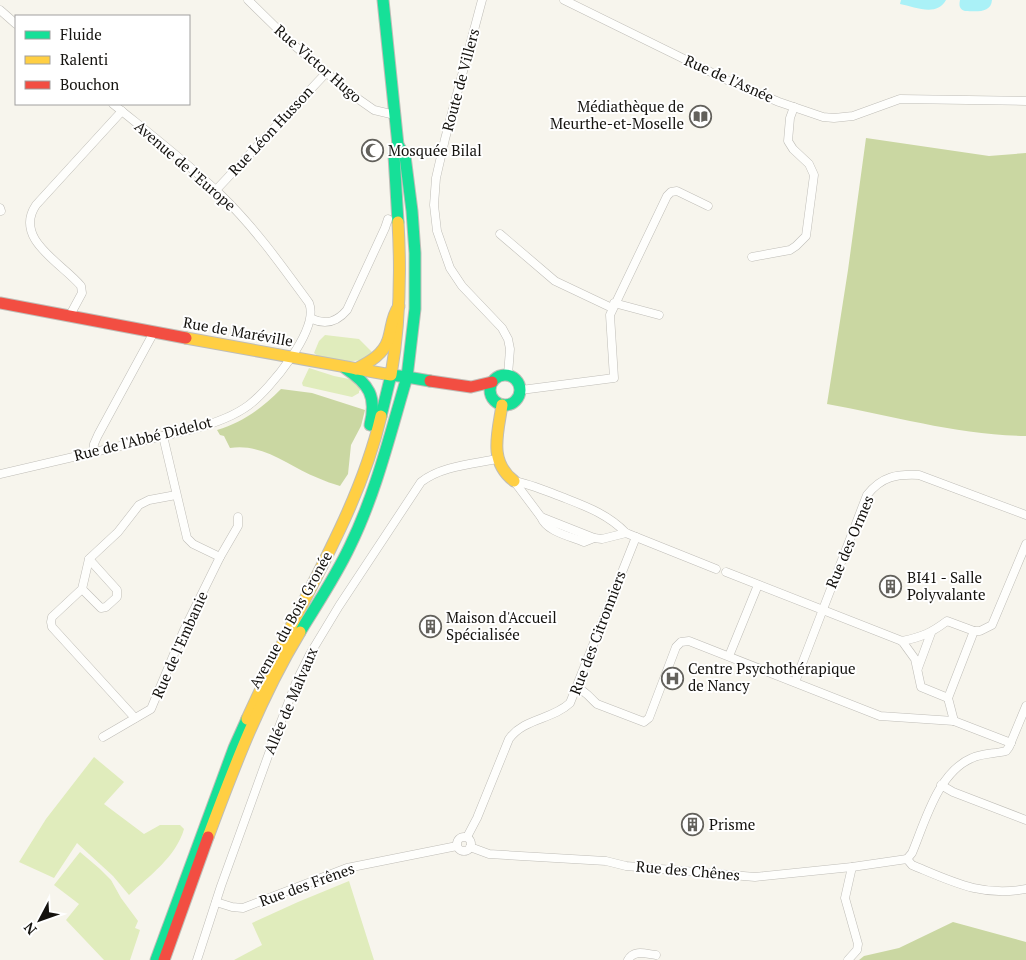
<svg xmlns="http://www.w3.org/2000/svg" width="1026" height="960" viewBox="0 0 1026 960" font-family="'PT Serif',serif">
<rect width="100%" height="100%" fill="#f7f5ed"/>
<g fill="#e0ecbc">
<path d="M325,335L359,339L374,354C354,366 341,360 318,356L314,353L319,341Z"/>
<path d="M309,368L334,376L354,380L362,389L359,391V393L352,397L303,386L302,383Z"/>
<path d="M94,757L124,782L104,804L144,834L160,825H180L184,829C176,857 149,876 129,895L113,876L77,843L54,878L19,862L46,819Z"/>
<path d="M80,852L100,869L111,880L121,898L138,921L135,928L140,930L130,960H104L66,920L79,904L54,885Z"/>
<path d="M349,881L374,960H234L262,945L252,923L298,902Z"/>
</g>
<g fill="#cad7a2">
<path d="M866,138L989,156L1026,153V436C958,435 893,416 827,404L848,270Z"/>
<path d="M281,389L312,393L365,410L361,426L351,445L348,474L340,486C333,484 325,481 318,478C288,466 264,443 230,448L224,436L220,435L217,430C244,422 262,408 281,389Z"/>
<path d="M953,922L1026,942V960H859L864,956L899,948Z"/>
</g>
<g fill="#aaf1f7">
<path d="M901,0H946C937,17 915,7 900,4Z"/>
<path d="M960,0H992C991,14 975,11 965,11C959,9 959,5 960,0Z"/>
</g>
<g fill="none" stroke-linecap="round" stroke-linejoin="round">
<defs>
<g id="street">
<path d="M248,0L295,46L354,96L374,110L395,115"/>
<path d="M482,0L445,139L436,178L434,205L437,231L450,268L462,286L502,328L508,339L510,349L508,375"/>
<path d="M564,0L733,83L779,102L823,117L834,118L853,116L900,99L1026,101"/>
<path d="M0,10L16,24"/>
<path d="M216,190L326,73"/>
<path d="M0,208L1,211"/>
<path d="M500,234L555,281L612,308"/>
<path d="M752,257L790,250L796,246L806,236L814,175L809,164L793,149L788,141L790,118L794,107"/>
<path d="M614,303L659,315"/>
<path d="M69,317L82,293L81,286C62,263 13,239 36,205L122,111"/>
<path d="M312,319C326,325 337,322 347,310L385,228L388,219"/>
<path d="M521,390L614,378L610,315L667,196L671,192L677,191L708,206"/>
<path d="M163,436L187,538L193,544L220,557"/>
<path d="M93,452L94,444L98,435L154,332"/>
<path d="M0,474L193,429C212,424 233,417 249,405C270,389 320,329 309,303C282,266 255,228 222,196C188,163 150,134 113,104"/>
<path d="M514,481C530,484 546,491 562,497C585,506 608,514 626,533L716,569"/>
<path d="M514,481L541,517L551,521L594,538L602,539L626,533"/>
<path d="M541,517C547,532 570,536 584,542L594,538"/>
<path d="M726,572L902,641"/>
<path d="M82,589L101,608L106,607L117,597V590L89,559"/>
<path d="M974,631H980L992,625L1026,544"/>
<path d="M902,641C922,637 931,633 947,621L974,631L948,698L954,721"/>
<path d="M902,641L915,659L921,687L948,698"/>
<path d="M729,656L758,585"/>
<path d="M918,668L931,633"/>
<path d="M795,682L867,495C882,476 897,474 919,475L1026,515"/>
<path d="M577,688C586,691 590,698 597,704L644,722L649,718L676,647L681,642L689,641L880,716L954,721L1011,743"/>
<path d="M135,718L52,627L51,622L52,617L82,589L89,559L118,532L139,505L149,500L176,495"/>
<path d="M103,737L151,709L184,630L220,557L238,526V517"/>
<path d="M941,785L953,792L1026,820"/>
<circle cx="464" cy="844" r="7"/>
<path d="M467,837L477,818L509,739C524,718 552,720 570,703L636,537"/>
<path d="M470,847L489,854L606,861L626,866L755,877L852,867L907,859"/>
<path d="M907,859L912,853C925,822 938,772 972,758C983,753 995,754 1006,751L1009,747L1026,706"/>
<path d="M907,859L912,865C953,882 981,897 1026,889"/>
<path d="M216,902L232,907L243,908L347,868L457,846"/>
<path d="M197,960L221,886L272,745L297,680L310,654L339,606L421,482C441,466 473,464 497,459"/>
<path d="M628,960C634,949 646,954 656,955"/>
<path d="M848,960L857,950L858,944L845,898L852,867"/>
</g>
<g id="fast">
<path d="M383,0L398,145L394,155L398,222"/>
<path d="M398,145L405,156L412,211L415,253V309L407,377L430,381"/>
<path d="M345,368C369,384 377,396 370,425"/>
<circle cx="505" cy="390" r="15"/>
<path d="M300,632C317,604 336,576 350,546C376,493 390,434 407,377L391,375L381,416"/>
<path d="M156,960L234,748L247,719"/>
</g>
<g id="slow">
<path d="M186,338L391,375C400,324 401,274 398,222"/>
<path d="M356,369C369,362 383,355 388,340C392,328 391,317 399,306"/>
<path d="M502,405C498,433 488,461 514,481"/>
<path d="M247,719C264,682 281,645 300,609C332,547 365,484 381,416"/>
<path d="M208,837C234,767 261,696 300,632"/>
</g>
<g id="jam">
<path d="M0,303L186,338"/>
<path d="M430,381L471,387L492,382"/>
<path d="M164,960L208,837"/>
</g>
</defs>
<use href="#street" stroke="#bfbdb7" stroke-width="9"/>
<use href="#fast" stroke="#bfbdb7" stroke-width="13"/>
<use href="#slow" stroke="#bfbdb7" stroke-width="13"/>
<use href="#jam" stroke="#bfbdb7" stroke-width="13"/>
<use href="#street" stroke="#fefefc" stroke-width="8"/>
<use href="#fast" stroke="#16e098" stroke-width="11"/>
<use href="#slow" stroke="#ffcf43" stroke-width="11"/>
<use href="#jam" stroke="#f24e42" stroke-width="11"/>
</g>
<defs>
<symbol id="library-ring" viewBox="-11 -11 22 22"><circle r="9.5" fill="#fff" stroke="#63615c" stroke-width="1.5"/><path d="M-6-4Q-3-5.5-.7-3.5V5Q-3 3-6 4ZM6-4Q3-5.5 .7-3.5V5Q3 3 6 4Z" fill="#63615c"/></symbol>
<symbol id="mosque-ring" viewBox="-11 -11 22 22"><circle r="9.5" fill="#fff" stroke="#63615c" stroke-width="1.5"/><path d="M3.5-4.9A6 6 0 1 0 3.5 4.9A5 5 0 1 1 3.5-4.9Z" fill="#63615c"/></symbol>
<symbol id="building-ring" viewBox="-11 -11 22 22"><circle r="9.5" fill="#fff" stroke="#63615c" stroke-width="1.5"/><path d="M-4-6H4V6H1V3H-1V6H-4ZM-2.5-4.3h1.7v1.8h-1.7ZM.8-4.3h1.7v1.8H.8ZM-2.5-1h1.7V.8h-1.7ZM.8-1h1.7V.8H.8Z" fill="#63615c"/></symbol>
<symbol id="hospital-ring" viewBox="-11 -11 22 22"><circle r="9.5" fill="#fff" stroke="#63615c" stroke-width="1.5"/><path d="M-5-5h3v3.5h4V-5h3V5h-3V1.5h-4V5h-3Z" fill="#63615c"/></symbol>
</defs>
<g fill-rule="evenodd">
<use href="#library-ring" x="688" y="104" width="25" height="25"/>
<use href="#mosque-ring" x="360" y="138" width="25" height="25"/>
<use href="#building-ring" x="878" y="574" width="25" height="25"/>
<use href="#building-ring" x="418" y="614" width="25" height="25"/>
<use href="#hospital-ring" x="660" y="666" width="25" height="25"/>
<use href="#building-ring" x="680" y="812" width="25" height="25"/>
</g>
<g text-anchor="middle" stroke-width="4" stroke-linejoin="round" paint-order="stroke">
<g font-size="15" fill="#14120e" stroke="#fff">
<text transform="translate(318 64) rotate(41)" y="5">Rue Victor Hugo</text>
<text transform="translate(729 79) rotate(24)" y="5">Rue de l'Asnée</text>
<text transform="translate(461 80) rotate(-75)" y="5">Route de Villers</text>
<text transform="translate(271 131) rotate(-47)" y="5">Rue Léon Husson</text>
<text transform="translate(185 166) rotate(41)" y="5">Avenue de l'Europe</text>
<text transform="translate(238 332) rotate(10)" y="5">Rue de Maréville</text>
<text transform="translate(143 439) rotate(-14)" y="5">Rue de l'Abbé Didelot</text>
<text transform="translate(850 542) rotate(-67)" y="5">Rue des Ormes</text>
<text transform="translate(291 620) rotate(-61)" y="5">Avenue du Bois Gronée</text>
<text transform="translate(598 633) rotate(-69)" y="5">Rue des Citronniers</text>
<text transform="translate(180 645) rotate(-66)" y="5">Rue de l'Embanie</text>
<text transform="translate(291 701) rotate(-67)" y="5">Allée de Malvaux</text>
<text transform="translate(688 871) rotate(5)" y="5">Rue des Chênes</text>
<text transform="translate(307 885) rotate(-20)" y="5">Rue des Frênes</text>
</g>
<g font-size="15" fill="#14120e" stroke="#fff" text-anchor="start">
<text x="684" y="112" text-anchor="end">Médiathèque de<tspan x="684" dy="17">Meurthe-et-Moselle</tspan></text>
<text x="388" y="156">Mosquée Bilal</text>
<text x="907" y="583">BI41 - Salle<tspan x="907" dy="17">Polyvalante</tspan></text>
<text x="446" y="623">Maison d'Accueil<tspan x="446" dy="17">Spécialisée</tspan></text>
<text x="688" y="674">Centre Psychothérapique<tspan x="688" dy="17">de Nancy</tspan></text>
<text x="709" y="830">Prisme</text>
</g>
</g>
<rect x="15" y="15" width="175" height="90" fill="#ffffff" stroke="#a1a09f"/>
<rect x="25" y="31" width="25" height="8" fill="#16e098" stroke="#a1a09f"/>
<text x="60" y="40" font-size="15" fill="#14120e">Fluide</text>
<rect x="25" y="56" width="25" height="8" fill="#ffcf43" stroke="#a1a09f"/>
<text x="60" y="65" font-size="15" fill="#14120e">Ralenti</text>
<rect x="25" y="81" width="25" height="8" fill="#f24e42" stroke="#a1a09f"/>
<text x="60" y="90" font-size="15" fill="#14120e">Bouchon</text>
<g transform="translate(40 920) rotate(229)" stroke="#ffffff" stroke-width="4" paint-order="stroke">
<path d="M0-4L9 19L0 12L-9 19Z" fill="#14120e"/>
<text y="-8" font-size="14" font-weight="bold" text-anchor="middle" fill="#14120e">N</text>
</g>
</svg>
